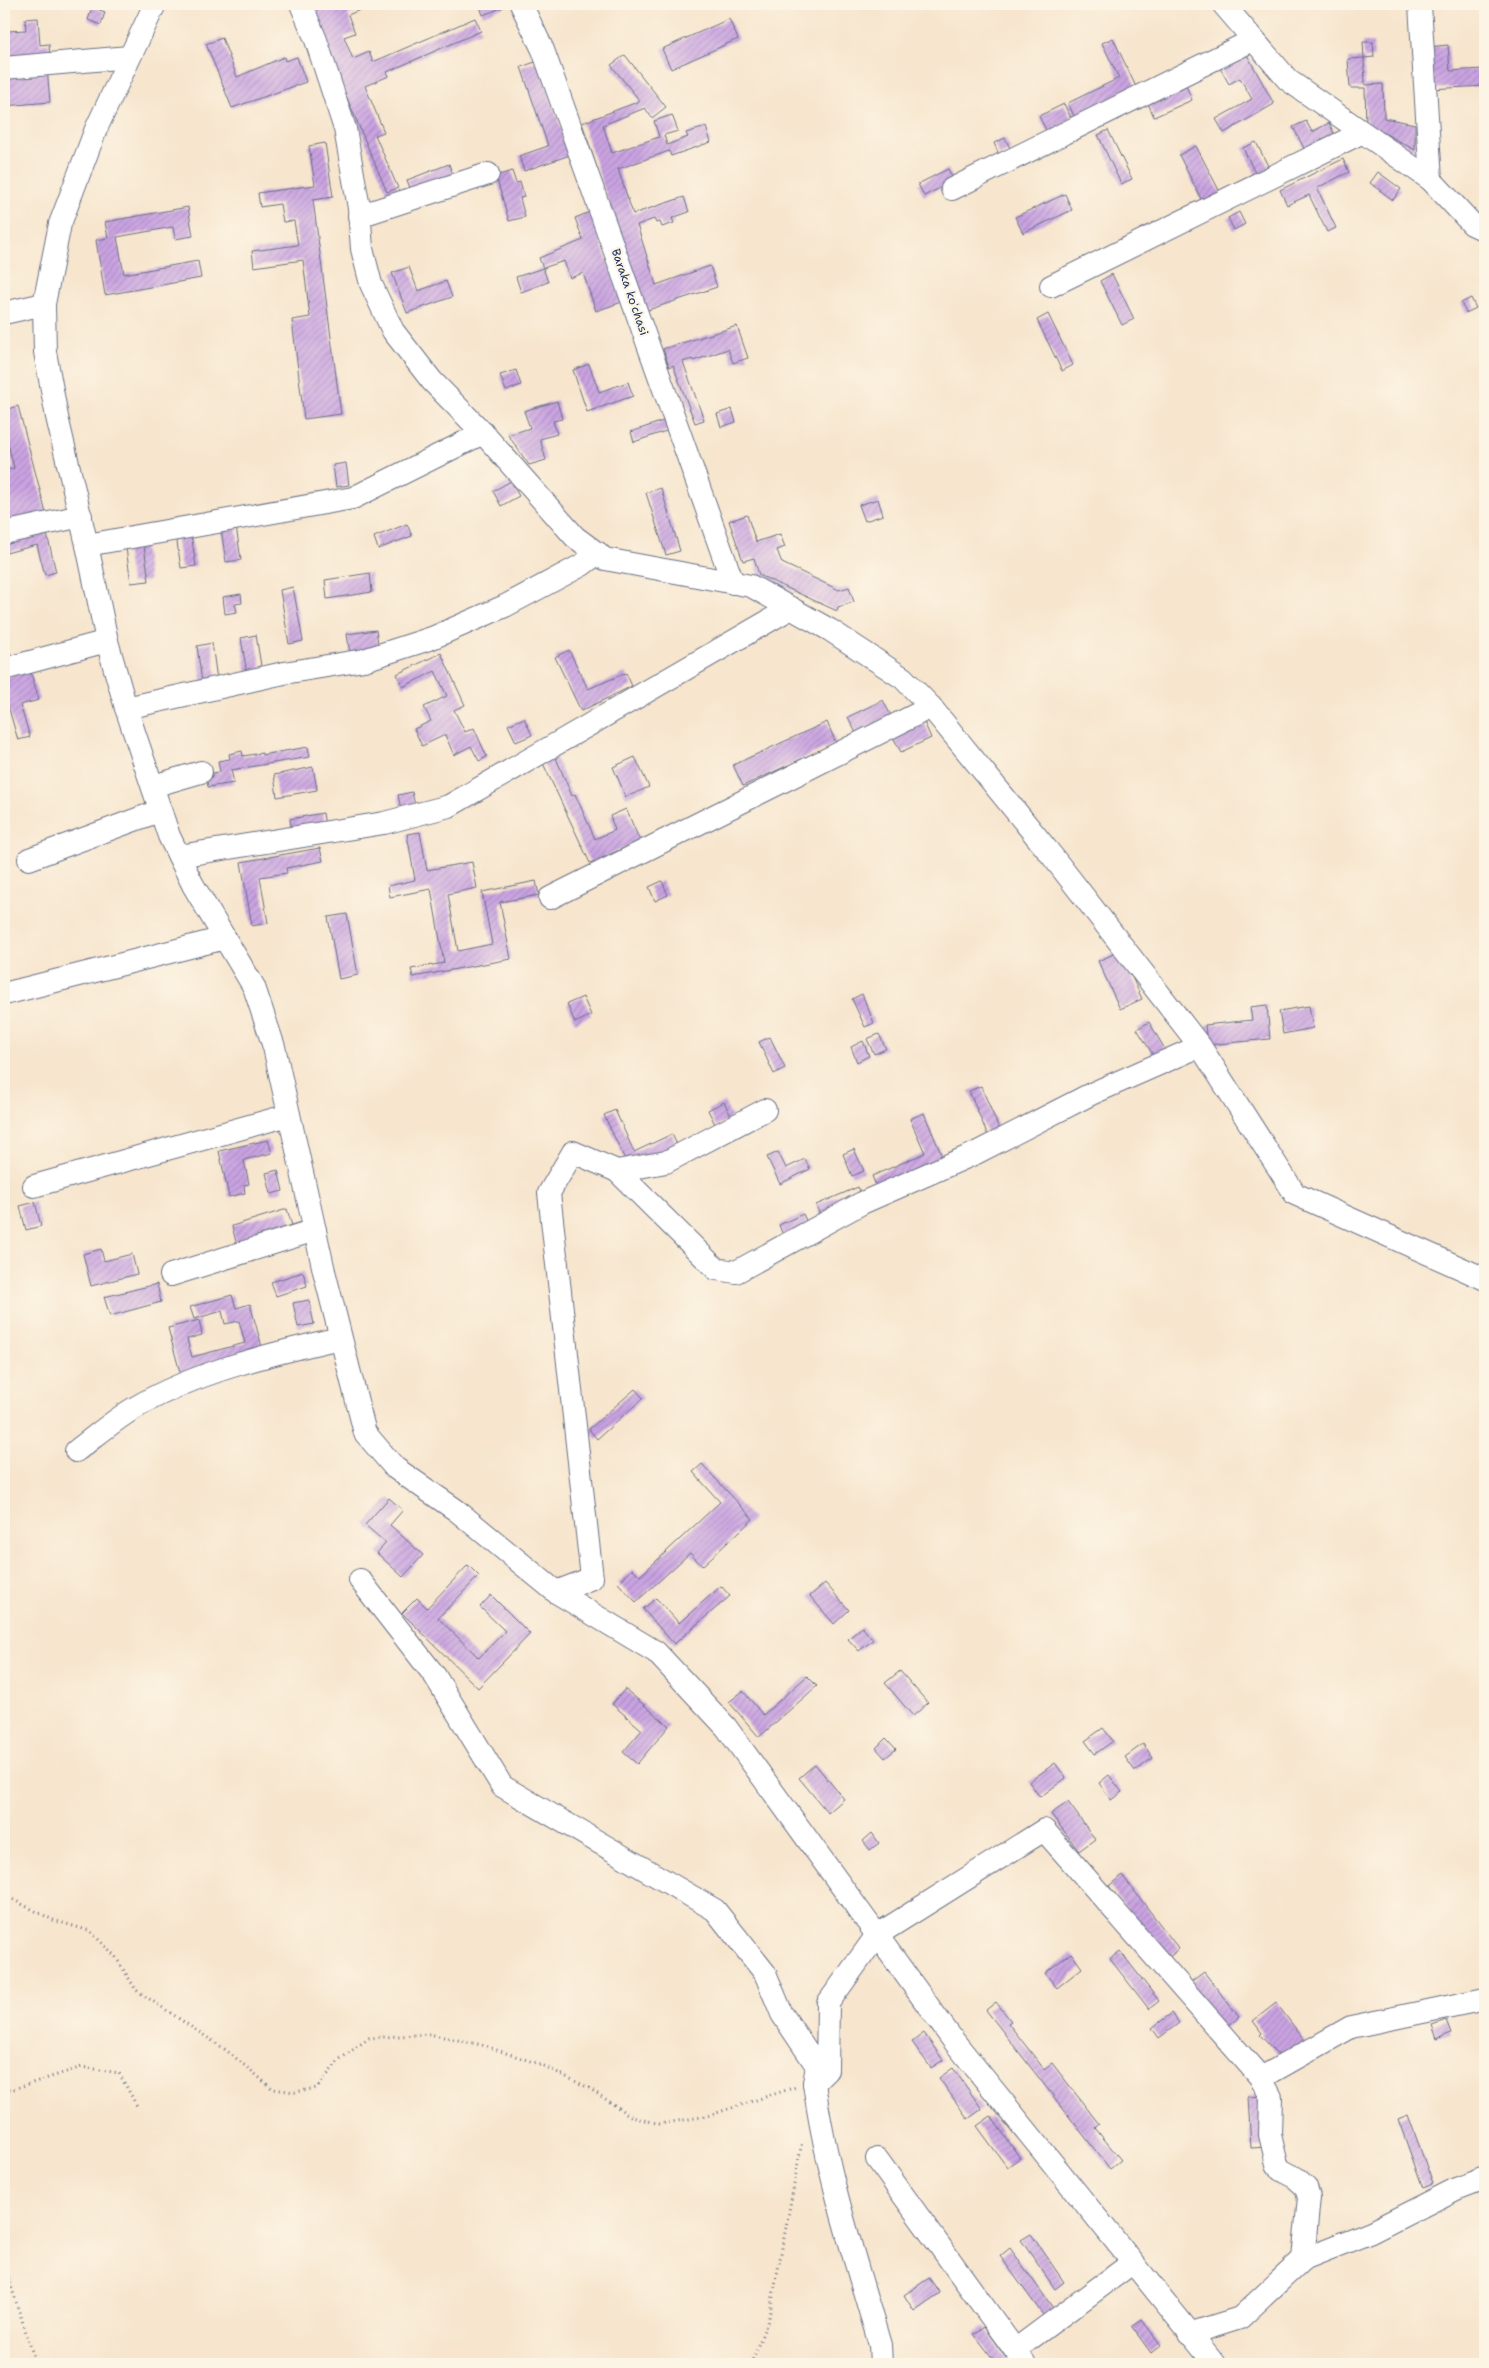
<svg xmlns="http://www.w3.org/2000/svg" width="1489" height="2368" viewBox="0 0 1489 2368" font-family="'Shantell Sans',sans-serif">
<defs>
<pattern id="building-hatch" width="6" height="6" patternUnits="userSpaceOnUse" patternTransform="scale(1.25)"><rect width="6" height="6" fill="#cba4e3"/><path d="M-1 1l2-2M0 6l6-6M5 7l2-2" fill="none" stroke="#a486bb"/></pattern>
</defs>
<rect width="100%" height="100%" fill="#fcf5e5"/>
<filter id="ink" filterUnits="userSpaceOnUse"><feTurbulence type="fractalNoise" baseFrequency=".02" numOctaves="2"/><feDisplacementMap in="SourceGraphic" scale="10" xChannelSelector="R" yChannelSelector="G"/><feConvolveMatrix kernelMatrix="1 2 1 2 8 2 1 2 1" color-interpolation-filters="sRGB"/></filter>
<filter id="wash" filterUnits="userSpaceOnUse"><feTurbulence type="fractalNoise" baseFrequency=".0096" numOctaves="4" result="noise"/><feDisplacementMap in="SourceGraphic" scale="20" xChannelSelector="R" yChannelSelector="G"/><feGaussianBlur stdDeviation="1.12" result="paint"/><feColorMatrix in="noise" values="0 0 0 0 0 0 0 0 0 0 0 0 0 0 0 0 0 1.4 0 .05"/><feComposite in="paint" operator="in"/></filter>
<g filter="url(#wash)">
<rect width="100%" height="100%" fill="#f7e5cd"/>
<g id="blocks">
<g fill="url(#building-hatch)">
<path d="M307,4H331L333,9L344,4H374L348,15L355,33L344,37L353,59L369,52L373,62L475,18L481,31L387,72L389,76L365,86L384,132L375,135L398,188L387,192Z"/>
<path d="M479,4H502L504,7L483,15Z"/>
<path d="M92,7L105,12L101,25L88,20Z"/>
<path d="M38,18L40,45L49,44L50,60L4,64V45L9,44L8,31L26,30L25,19Z"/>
<path d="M729,19L738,39L671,69L662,49Z"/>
<path d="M222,38L237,77L284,57L285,61L297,57L306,82L232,108L206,44Z"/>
<path d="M1113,38L1137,89L1075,118L1068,103L1119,78L1102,43Z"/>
<path d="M1363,42H1373L1374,57L1364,58Z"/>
<path d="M1448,45L1450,71L1483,69L1484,86L1430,89L1428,47Z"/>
<path d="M1246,53L1274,104L1224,133L1216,119L1252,99L1240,78L1229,84L1220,68Z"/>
<path d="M625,55L666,107L652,118L645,108L603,125L612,153L659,137L654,121L672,115L678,131L664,135L667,145L688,137L686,133L706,127L711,142L671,156L669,151L618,169L633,214L684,197L689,212L672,218L674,223L662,227L660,222L656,223L654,219L637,225L656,285L710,266L717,287L645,311L582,123L640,101L611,65Z"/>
<path d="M1364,58L1365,85L1383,84L1384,118L1415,124V150L1366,123L1365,88H1350L1348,59Z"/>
<path d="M538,61L570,155L524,171L519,156L548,146L521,67Z"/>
<path d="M47,68L50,102L4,106V72Z"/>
<path d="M1185,83L1192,100L1154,117L1147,101Z"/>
<path d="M1064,104L1072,120L1047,132L1039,116Z"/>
<path d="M1306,121L1312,132L1329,123L1337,140L1307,154L1293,127Z"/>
<path d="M1108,130L1132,179L1121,184L1098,135Z"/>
<path d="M1005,138L1011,150L999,155L994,143Z"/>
<path d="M1256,142L1270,170L1257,177L1243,148Z"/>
<path d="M325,143L333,197L313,200L341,414L304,419L292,320L310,317L303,260L254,267L252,251L298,245L294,221L283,222L280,204L260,207L258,193L315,185L309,146Z"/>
<path d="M1196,146L1222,196L1204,205L1179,155Z"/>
<path d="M1343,159L1349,172L1317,188L1336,228L1327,232L1309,195L1287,205L1280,190Z"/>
<path d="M449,164L455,180L413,196L407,180Z"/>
<path d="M948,169L954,181L924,196L918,184Z"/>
<path d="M512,171L516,183L520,182L524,197L520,198L525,217L509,221L496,176Z"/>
<path d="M1378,172L1401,189L1393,200L1370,183Z"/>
<path d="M1065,194L1072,210L1023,233L1015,217Z"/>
<path d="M188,207L193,236L175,239L173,227L117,237L124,274L198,261L201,278L105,295L96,240L108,238L105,222Z"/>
<path d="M590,212L622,302L596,311L583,273L570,278L564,261L543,268L539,258L583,240L575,218Z"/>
<path d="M1239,212L1245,224L1234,230L1228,218Z"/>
<path d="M409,267L418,291L446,281L452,297L407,313L392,273Z"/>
<path d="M543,268L548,282L521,292L516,277Z"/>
<path d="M1112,274L1134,319L1122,325L1100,281Z"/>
<path d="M1471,298L1476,308L1466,313L1461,303Z"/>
<path d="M1048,314L1073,365L1062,371L1037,320Z"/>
<path d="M737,326L748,358L733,363L728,349L693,361L692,359L683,362L704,420L695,423L673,365L669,367L663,349Z"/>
<path d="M589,364L599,392L628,382L633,396L587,412L573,370Z"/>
<path d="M516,370L521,385L506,391L500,375Z"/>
<path d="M557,401L562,419L553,421L557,434L540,439L546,460L529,465L508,435L530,428L524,411Z"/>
<path d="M18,406L47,517L4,529V510L9,508L4,487V471L14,468L4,428V410Z"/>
<path d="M732,409L736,422L721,427L717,414Z"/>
<path d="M666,420L669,430L634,442L631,432Z"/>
<path d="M346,463L349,485L336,487L333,465Z"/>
<path d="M511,481L519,496L501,506L493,491Z"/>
<path d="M661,488L680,551L666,555L646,493Z"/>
<path d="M878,499L883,515L865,521L859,505Z"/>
<path d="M747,515L756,542L780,534L785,547L777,550L782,563L839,590L849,587L854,602L838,607L837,611L759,575L754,558L743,561L729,521Z"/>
<path d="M407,524L412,536L378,549L374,537Z"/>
<path d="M236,526L241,560L226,562L221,529Z"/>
<path d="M46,530L56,572L45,575L37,545L6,553L4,541Z"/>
<path d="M191,534L196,566L181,568L176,536Z"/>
<path d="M144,546L149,581L131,583L126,548Z"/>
<path d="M370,573L372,592L327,599L325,580Z"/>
<path d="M293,587L303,641L289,644L280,590Z"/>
<path d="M241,594L242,603L235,604L237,612L225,614L223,597Z"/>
<path d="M376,630L379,650L350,654L347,634Z"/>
<path d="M256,635L262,672L247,674L241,638Z"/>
<path d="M212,643L217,680L202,683L197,646Z"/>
<path d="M569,650L588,689L626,673L632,686L581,711L555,657Z"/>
<path d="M441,653L465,705L454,710L465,732L474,728L487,757L479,761L471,746L454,755L445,735L422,746L414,729L431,721L424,707L447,696L435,671L403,687L397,674Z"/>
<path d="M30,670L39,700L20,705L30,737L18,740L4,692V678Z"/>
<path d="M883,700L891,716L856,733L848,717Z"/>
<path d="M524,718L532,735L516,742L508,725Z"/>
<path d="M827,722L836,743L743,786L733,765Z"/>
<path d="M924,722L931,738L901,752L893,737Z"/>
<path d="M308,747L310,757L231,770L234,783L208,787L206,774L220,772L218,761L230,759L229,754L242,751L243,756L262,753V755Z"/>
<path d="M553,751L572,796L575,794L595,839L615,830L610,816L626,809L640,841L590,863L540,757Z"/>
<path d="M635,757L649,787L626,797L613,767Z"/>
<path d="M313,767L317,790L277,797L274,775Z"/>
<path d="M412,792L415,806L401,809L398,795Z"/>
<path d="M323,813L325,826L292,832L290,819Z"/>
<path d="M420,832L427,870L472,862L477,888L448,894L458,951L492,944L482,892L536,881L539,895L500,902L511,959L413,977L411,969L444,963L431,889L390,897L388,886L415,880L407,834Z"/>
<path d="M320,848L323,861L286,868L287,873L260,877L268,923L252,926L241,862Z"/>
<path d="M662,881L668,895L655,901L649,887Z"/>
<path d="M347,914L358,975L339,979L328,917Z"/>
<path d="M1120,951L1142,999L1120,1009L1098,961Z"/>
<path d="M862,994L874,1023L865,1027L852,999Z"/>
<path d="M583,997L591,1015L575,1023L567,1004Z"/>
<path d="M1267,1005L1270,1039L1207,1045L1205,1025L1252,1020L1250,1007Z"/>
<path d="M1309,1006L1313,1028L1283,1034L1279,1011Z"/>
<path d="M1149,1022L1166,1051L1155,1058L1137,1029Z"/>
<path d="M879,1034L886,1049L874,1054L867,1039Z"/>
<path d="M770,1037L785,1068L774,1074L759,1042Z"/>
<path d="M863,1041L869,1056L857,1062L851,1047Z"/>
<path d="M981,1086L1001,1133L989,1138L969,1091Z"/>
<path d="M724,1102L732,1118L716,1126L708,1110Z"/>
<path d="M615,1110L634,1152L672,1134L677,1145L629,1168L604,1115Z"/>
<path d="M924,1113L945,1163L878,1191L872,1176L925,1153L910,1119Z"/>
<path d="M268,1140L272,1153L244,1160L249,1184L244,1185L245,1193L229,1197L219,1151Z"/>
<path d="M854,1149L864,1171L852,1176L843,1154Z"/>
<path d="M778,1152L786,1168L805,1159L810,1169L780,1184L767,1157Z"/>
<path d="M278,1170L283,1191L271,1194L266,1173Z"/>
<path d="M858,1187L864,1200L821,1218L816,1205Z"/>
<path d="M35,1202L41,1226L26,1230L20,1206Z"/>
<path d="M287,1209L293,1229L237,1246L232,1226Z"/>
<path d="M803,1214L809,1227L784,1238L779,1225Z"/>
<path d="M101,1249L104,1261L132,1254L137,1274L91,1286L83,1254Z"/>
<path d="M303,1272L307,1286L276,1296L271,1282Z"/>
<path d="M157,1284L161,1302L110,1316L104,1297Z"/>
<path d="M232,1295L236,1308L250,1304L262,1347L181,1376L168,1328L199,1320L202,1335L187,1339L192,1357L245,1343L239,1321L225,1324L222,1311L194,1319L190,1307Z"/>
<path d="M309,1300L314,1324L298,1327L293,1303Z"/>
<path d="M635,1389L643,1398L597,1439L589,1429Z"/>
<path d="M702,1464L753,1519L702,1566L690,1553L636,1602L618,1583L633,1569L640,1576L720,1502L693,1472Z"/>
<path d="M389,1498L403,1510L390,1525L423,1555L403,1577L377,1553L386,1543L365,1525Z"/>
<path d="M468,1565L479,1576L438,1618L479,1658L505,1631L480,1607L491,1595L530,1634L478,1688L402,1613L417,1598L427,1608Z"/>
<path d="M825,1583L849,1610L834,1624L810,1596Z"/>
<path d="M721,1586L730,1596L674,1644L643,1609L656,1598L679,1623Z"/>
<path d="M862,1627L873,1640L859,1651L848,1639Z"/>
<path d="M900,1671L928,1703L913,1716L885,1683Z"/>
<path d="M807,1676L817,1686L759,1737L729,1702L743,1691L763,1715Z"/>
<path d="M625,1689L669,1726L637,1764L623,1752L642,1730L612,1704Z"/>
<path d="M1103,1728L1113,1741L1095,1754L1085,1741Z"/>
<path d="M886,1738L896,1749L885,1758L876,1748Z"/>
<path d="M1143,1744L1153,1758L1135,1771L1125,1757Z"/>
<path d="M1055,1763L1066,1778L1040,1797L1029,1782Z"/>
<path d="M815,1764L844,1799L828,1813L799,1778Z"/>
<path d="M1109,1775L1122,1792L1111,1800L1099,1783Z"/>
<path d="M1068,1802L1095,1839L1079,1851L1051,1814Z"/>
<path d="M872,1833L879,1843L870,1850L863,1841Z"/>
<path d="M1122,1875L1179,1949L1166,1960L1109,1886Z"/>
<path d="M1120,1951L1159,2001L1149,2009L1110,1959Z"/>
<path d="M1071,1953L1082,1968L1057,1988L1045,1973Z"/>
<path d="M1204,1972L1239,2017L1223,2030L1188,1984Z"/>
<path d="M996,2002L1011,2021L1008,2023L1044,2069L1052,2063L1099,2124L1095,2128L1121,2160L1110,2169L986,2010Z"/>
<path d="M1276,2003L1306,2042L1283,2060L1260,2035L1262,2033L1253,2021Z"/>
<path d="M1172,2013L1179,2023L1159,2038L1152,2028Z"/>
<path d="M1446,2020L1451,2033L1437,2039L1432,2025Z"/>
<path d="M924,2033L943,2060L931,2068L912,2042Z"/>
<path d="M953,2068L982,2109L968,2119L939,2078Z"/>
<path d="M1265,2096L1268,2147L1251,2148L1248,2097Z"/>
<path d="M1408,2115L1433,2184L1423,2188L1398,2119Z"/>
<path d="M991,2116L1020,2158L1007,2167L977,2126Z"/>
<path d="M1031,2234L1064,2282L1055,2289L1021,2240Z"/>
<path d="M1010,2248L1053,2308L1043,2315L1000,2256Z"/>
<path d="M929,2278L940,2293L914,2311L904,2295Z"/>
<path d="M1142,2320L1161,2345L1151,2353L1132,2327Z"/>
<path d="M984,2327L1006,2358L997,2364L974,2334Z"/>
</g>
</g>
</g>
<g filter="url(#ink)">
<use href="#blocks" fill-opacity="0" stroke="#686f85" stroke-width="1"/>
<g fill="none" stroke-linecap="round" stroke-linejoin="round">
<defs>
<g id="minor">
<path d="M155,4L96,129L60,224L44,304L45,352L57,417L87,545L107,641L126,708L169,836L193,885L254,987L274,1047L324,1271L365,1433L395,1468L456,1510L556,1592L656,1652L726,1727L953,2040L1215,2364"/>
<path d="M301,4L316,40L345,129L359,208L362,249L371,284L393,331L432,381L483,433L575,537L605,559L751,586L830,630L903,678L931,707L1053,857L1200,1046L1295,1194L1485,1279"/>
<path d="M521,4L543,50L733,583"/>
<path d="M1223,4L1288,80L1431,180L1472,224L1485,230"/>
<path d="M1420,5L1431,180"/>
<path d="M4,68L129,57"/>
<path d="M952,189L1253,40"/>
<path d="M359,216L488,174"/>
<path d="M1051,286L1361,133"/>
<path d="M4,313L44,304"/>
<path d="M4,533L81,516"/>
<path d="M87,545L353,498L483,433"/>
<path d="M4,669L107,641"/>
<path d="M126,708L284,673L364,660L432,638L505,606L582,565L598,553"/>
<path d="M153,786L201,772"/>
<path d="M179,856L384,823L449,806L791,608"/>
<path d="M29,859L159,811"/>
<path d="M550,898L931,707"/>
<path d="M4,994L225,938"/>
<path d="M617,1171L716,1269L736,1272L862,1203L976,1153L1091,1094L1200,1046"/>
<path d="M34,1186L289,1115"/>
<path d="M171,1275L315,1230"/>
<path d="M76,1451C96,1436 116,1418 138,1406C196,1372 274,1353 340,1338"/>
<path d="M360,1580L435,1676L502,1786L715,1910L765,1973L782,2014L817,2066L814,2083L827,2070L828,2003L877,1935L1044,1830L1261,2078"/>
<path d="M556,1592L592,1578L549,1193L573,1152L617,1171L666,1162L765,1110"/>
<path d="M814,2083C826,2172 855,2259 880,2345L881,2364"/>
<path d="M877,2159L1015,2350"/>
<path d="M1303,2259L1371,2232L1456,2189L1485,2178"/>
<path d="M1189,2334L1240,2318L1303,2259L1309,2197L1306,2187L1296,2178L1281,2170L1277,2164L1270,2135L1271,2097L1261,2078L1351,2027L1485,1999"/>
<path d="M1025,2364L1015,2350L1132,2263"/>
</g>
</defs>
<use href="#minor" stroke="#686f85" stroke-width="24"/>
<g stroke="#686f85" stroke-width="3" stroke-dasharray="1 4" stroke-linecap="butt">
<path d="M4,1895L53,1920L90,1931L115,1956L136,1990L226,2050L273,2089L295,2092L317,2088L340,2059L369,2038L429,2034L482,2045L542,2065L589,2088L632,2117L660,2124L707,2116L796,2087"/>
<path d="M4,2092L82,2067L119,2073L138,2108"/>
<path d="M4,2264L36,2364"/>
<path d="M751,2364L769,2317L802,2142"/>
</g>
<use href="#minor" stroke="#fff" stroke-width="22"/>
</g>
</g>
<g text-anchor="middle" stroke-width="4.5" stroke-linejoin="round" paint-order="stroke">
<g font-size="12" fill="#1b2f5e" stroke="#fcf5e5">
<text transform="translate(630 292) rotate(71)" y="4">Baraka koʻchasi</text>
</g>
</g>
<rect width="1489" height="2368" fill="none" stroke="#fcf5e5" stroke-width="20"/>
</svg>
